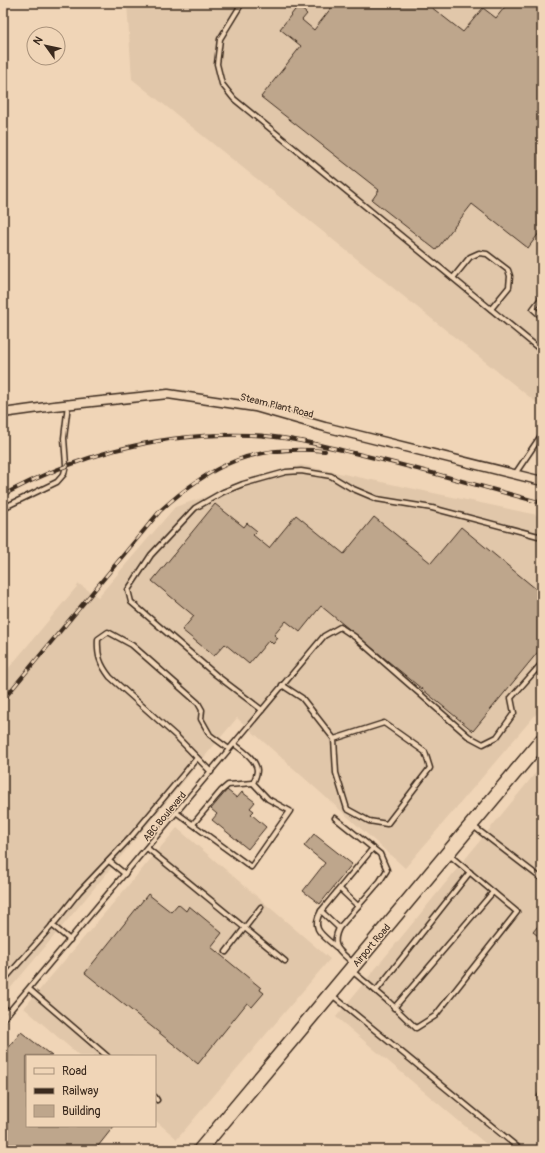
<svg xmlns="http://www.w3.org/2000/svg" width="545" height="1153" viewBox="0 0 545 1153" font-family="Pangolin,sans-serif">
<rect width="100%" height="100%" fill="#f0d5b7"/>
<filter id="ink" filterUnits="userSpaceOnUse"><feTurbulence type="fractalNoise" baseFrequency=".025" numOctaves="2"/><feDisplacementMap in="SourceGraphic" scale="8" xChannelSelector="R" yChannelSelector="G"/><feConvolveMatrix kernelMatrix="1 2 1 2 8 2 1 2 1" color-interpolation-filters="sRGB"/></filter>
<g filter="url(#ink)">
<g fill="#e1c7aa">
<path d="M127,3H542V407L132,79Z"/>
<path d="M301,465L542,516V707L405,868L237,718L3,997V675L79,584L98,597L175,507Z"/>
<path d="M542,765V1150H493L336,1017Z"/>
<path d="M177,828L330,959L177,1139L155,1120V1056H80L24,1008Z"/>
</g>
<g fill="#bea68c" stroke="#3b2a1e">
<path d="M335,3H426L463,32L483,8L496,18L508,3H542V229L528,248L472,204L436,250L372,200L379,190L261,97L301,46L280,29L298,6L307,14L302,20L314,30Z"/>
<path d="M215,504L244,527L247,523L257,531L253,535L269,548L296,515L344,554L374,517L431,563L461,527L542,594V647L473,731L321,606L300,632L286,621L274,635L278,638L273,644L269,640L249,664L225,644L214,656L182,630L194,616L152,581Z"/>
<path d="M227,790L237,798L242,792L255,802L250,808L254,811L251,814L266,827L248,849L212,820L217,814L211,809Z"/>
<path d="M314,834L352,864L320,904L303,891L325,863L304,846Z"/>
<path d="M148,894L171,912L178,904L186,911L189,906L222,933L211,947L261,988L260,990L264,993L252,1007L247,1003L198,1064L85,973Z"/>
<path d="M542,921V939L533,932Z"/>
<path d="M21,1032L52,1056H27V1126H114L95,1150H3V1055Z"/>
</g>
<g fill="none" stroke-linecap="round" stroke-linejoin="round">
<defs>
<g id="service">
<path d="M242,3L220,39L217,64L222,84L234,99L542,351"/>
<path d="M453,278L470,257L479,253L487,254L508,270L510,276L509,287L491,309"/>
<path d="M542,297L533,309L542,317"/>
<path d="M515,474L542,434"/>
<path d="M3,508L57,482L64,474L66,465L64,438L68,404"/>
<path d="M282,685L302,698L334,739L336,773L347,809L369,821L387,824L430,768L425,752L384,723L334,739"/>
<path d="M262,710L216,675L131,602L128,590L151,555L195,508L223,492L243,484L286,472L301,471L331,476L351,488L377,499L432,508L542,537"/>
<path d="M211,772L177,737L110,677C100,664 97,656 98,639L108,632L132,645L198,703L202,710L201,719L210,735L229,749"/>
<path d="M177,813L251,867L290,811L268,799L253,783C255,779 257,775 257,770C256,759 242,750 234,744"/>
<path d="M335,818L380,854L387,870L380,881L339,928C330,947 340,951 353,963"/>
<path d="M193,824L221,791L228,785L253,783"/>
<path d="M473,826L542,879"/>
<path d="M147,848L285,961"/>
<path d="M109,861L125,874"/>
<path d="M340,889L358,906"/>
<path d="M321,911L339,928"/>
<path d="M52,925L70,940"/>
<path d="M336,947C323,935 310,930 321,911L373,848"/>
<path d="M226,952L261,907"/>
<path d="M352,971L389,1002L416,1028L435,1016L517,912L448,854"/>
<path d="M3,981L56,921L79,892L131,837L197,758"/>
<path d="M29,989L107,1056"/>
<path d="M376,991L470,872"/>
<path d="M332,995L521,1150"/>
<path d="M3,1007L9,1012"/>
<path d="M394,1008L493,892"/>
<path d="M3,1019L324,636L340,627L355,637L468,736L483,744L497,737L514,713L511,698L542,663"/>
<path d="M542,1093L540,1097L542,1103"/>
<path d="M155,1097L157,1100"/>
</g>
<path id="minor" d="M3,413L54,406L168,394L255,407L325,427L542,481"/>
<path id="trunk" d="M200,1150L542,740"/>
</defs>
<use href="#service" stroke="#3b2a1e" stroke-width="7"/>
<use href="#minor" stroke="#3b2a1e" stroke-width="11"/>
<use href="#trunk" stroke="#3b2a1e" stroke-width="16"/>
<use href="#service" stroke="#f0d5b7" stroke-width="4"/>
<use href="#minor" stroke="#f0d5b7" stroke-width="8"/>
<use href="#trunk" stroke="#f0d5b7" stroke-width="13"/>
<defs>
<g id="rail">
<path d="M3,495C79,454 163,432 250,435C285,436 320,445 354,453C417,468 480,486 542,503"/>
<path d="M3,700L160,511C211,464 255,444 325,451"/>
</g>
</defs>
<use href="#rail" stroke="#3b2a1e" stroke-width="4"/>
<use href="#rail" stroke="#f0d5b7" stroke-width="2.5" stroke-dasharray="8" stroke-linecap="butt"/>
</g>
</g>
<g text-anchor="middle" stroke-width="3" stroke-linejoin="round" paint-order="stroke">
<g font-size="10" fill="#3b2a1e" stroke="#f0d5b7">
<text transform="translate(277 405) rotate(14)" y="4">Steam Plant Road</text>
<text transform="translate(164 816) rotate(-50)" y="4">ABC Boulevard</text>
<text transform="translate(371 945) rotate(-50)" y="4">Airport Road</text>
</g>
</g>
<rect width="545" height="1153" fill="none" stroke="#f0d5b7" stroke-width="16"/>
<rect x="8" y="8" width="529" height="1137" fill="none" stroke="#3b2a1e" stroke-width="1.5" filter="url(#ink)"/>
<rect x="26" y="1055" width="130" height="72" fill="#f0d5b7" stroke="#a8917a"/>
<rect x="34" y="1068" width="20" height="6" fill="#f0d5b7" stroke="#a8917a"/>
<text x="62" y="1075" font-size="12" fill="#3b2a1e">Road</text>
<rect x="34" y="1088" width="20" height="6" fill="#3b2a1e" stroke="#a8917a"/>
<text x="62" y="1095" font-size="12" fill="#3b2a1e">Railway</text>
<rect x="34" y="1105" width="20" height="12" fill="#bea68c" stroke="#a8917a"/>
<text x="62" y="1115" font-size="12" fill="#3b2a1e">Building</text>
<g transform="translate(46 46) rotate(303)"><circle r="19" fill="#f0d5b7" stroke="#a8917a"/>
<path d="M0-3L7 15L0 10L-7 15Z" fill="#3b2a1e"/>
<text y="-6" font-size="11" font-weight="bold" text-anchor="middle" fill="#3b2a1e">N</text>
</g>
</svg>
